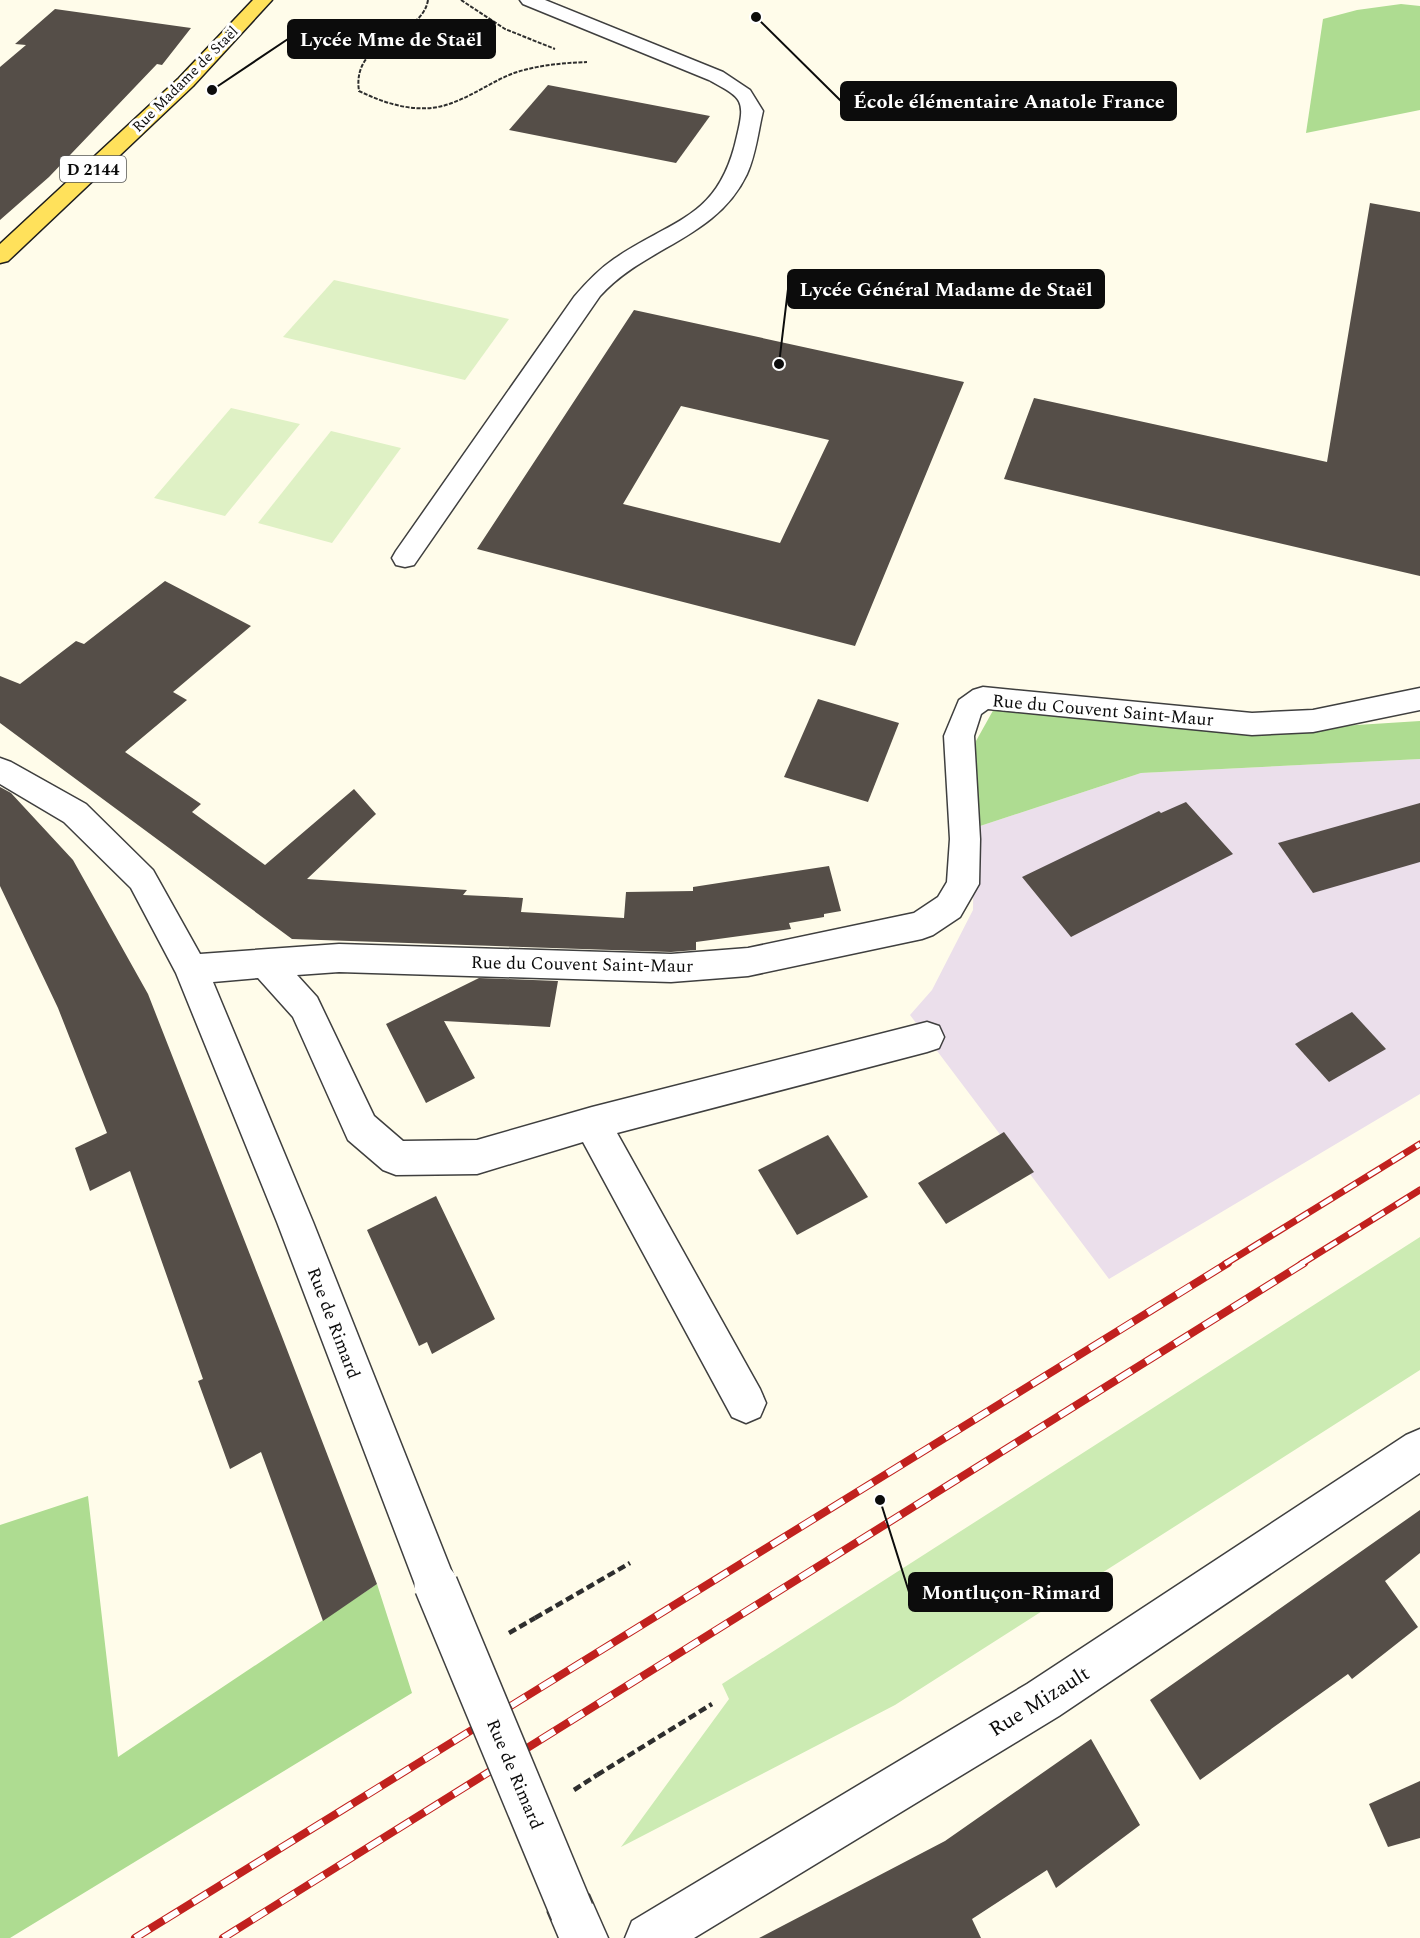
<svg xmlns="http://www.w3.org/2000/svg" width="1420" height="1938" viewBox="0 0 1420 1938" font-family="Spectral,serif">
<rect width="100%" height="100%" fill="#fffcea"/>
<path fill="#ebdfeb" d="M1420,759V1094L1109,1279L910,1015L932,990L973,910L974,828L1141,773Z"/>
<path fill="#ccebb3" d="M1420,1237V1370L895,1705L621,1847L729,1699L722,1684Z"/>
<g fill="#aedc91">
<path d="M1401,4L1420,6V110L1306,133L1323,19L1357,10Z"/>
<path d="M995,707L1262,731L1420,721V759L1141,773L974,828L976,741Z"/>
<path d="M88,1496L118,1757L377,1584L412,1693L10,1938H0V1525Z"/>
</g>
<g fill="#dff1c5">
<path d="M334,280L509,319L465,380L283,337Z"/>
<path d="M231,408L300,424L225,516L154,498Z"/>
<path d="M331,431L401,448L332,543L258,523Z"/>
</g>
<g fill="#554e48" fill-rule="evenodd">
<path d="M55,9L191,28L162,65L157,64L49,177L0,220V67L26,45L15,44Z"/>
<path d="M548,85L710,116L676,163L509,130Z"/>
<path d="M1370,203L1420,212V576L1004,479L1034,398L1327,462Z"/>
<path d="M634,310L964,382L855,646L477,549ZM681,406L829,440L780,543L623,504Z"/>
<path d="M165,581L251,626L173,692L187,700L125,752L201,804L192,812L265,865L354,789L376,814L307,879L467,890L463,895L523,898L521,912L624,918L626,892L693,891V887L829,866L841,911L824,914V917L789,923L791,929L696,942V950L671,952L292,939L0,723V676L20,684L76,641L84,644Z"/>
<path d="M818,699L899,723L868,802L784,777Z"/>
<path d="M0,787L11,793L73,860L148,994L281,1334L377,1584L323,1621L261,1452L230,1469L198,1381L203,1379L130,1171L90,1191L75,1148L107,1133L58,1008L0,886Z"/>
<path d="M1186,802L1233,854L1071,937L1022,877L1159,811L1161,813Z"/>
<path d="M1420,803V862L1313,893L1278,843Z"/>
<path d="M479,978L558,981L550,1027L444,1021L475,1078L426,1103L386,1024Z"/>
<path d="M1352,1012L1386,1049L1329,1082L1295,1044Z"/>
<path d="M1004,1132L1034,1172L946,1224L918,1183Z"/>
<path d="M828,1135L868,1197L797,1235L758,1170Z"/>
<path d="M436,1196L495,1319L432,1354L427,1342L419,1346L367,1230Z"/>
<path d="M1420,1510V1553L1385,1581L1418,1627L1352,1679L1348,1674L1200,1780L1150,1700Z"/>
<path d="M1091,1739L1140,1825L1056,1888L1047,1870L972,1919L981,1938H759L945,1841Z"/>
<path d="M1420,1781V1838L1388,1847L1369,1804Z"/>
</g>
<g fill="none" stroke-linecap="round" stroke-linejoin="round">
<defs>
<g id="minor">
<path d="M520,0H545L723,72L750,90L763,111C758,132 756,154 747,174C716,239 645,246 600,296L414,565L405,567L396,565L392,558L396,551L574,297C586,283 598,270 614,259C674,218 719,219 737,136C746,99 742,98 709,80L523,4Z"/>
<path d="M983,687L1252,713L1313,710L1420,688V710L1313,732L1252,735L988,709L981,714L974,736L980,839L979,884L960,917L933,935L922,939L748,976L671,982L339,972L297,975L317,997L374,1116L403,1141L477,1140L592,1107L927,1022L939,1026L944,1037L939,1048L927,1052L617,1133L760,1389L766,1403L760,1417L746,1423L732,1417L583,1142L477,1174L396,1175L383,1170L348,1140L293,1017L258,978L213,982L313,1222L457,1585L451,1600L436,1606L421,1600L277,1222L176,973L131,888L64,822L0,784V758L11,762L86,804L153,870L200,954L339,944L671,954L748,948L914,913L938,897L947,882L950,839L944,736L959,700L973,690Z"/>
<path d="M1420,1429V1473L1059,1716L694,1938H625L632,1921L1027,1684L1406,1435Z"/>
<path d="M572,1888L589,1895L608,1938H559L548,1912L555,1895Z"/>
</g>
<path id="major" d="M253,0H272L193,86L8,261L0,263V244L179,78Z"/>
</defs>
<use href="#minor" stroke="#3f3f3f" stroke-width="3"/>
<use href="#major" stroke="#1d1d1d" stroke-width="3"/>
<g stroke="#2e2e2e" stroke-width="2" stroke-dasharray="4 1.5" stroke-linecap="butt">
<path d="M428,0C422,38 351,38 359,91C388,105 421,115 452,103C474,95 493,81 514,73C538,65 563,63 587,62"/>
<path d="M461,0L505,29L555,49"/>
</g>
<g stroke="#2e2e2e" stroke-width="4.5" stroke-dasharray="8 4" stroke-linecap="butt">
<path d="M535,1618L630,1563"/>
<path d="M597,1775L712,1704"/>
</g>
<use href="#minor" fill="#fff" fill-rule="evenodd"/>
<use href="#major" fill="#ffe15b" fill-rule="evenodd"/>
<defs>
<g id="rail-far1">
<path d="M1225,1264L1420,1144"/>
<path d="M1301,1264L1420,1190"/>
</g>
<g id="rail">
<path d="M135,1938L1228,1263"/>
<path d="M223,1938L1304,1263"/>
</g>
</defs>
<use href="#rail-far1" stroke="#c1211e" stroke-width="7"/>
<use href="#rail" stroke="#c1211e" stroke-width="8"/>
<use href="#rail-far1" stroke="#fff" stroke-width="4.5" stroke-dasharray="14" stroke-linecap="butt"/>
<use href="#rail" stroke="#fff" stroke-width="6" stroke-dasharray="17" stroke-linecap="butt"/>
<defs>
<path id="minor-bridge" d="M436,1585L572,1912"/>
</defs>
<use href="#minor-bridge" stroke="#3f3f3f" stroke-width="46" stroke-linecap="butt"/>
<g stroke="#2e2e2e" stroke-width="4.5" stroke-dasharray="8 4" stroke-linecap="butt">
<path d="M509,1633L535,1618"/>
<path d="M574,1790L597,1775"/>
</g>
<use href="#minor-bridge" stroke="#fff" stroke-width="43"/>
</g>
<g text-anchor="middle" stroke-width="6" stroke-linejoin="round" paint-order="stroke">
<g font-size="15" fill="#0c0c0c" stroke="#fff">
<text transform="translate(185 79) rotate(-45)" y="5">Rue Madame de Staël</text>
</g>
<rect fill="#fff" stroke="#555" stroke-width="1.5" x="60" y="156" width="66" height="26" rx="4.5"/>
<g font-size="16" font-weight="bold" fill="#0c0c0c">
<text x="93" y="175">D 2144</text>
</g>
<g font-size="18" fill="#0c0c0c" stroke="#fff">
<text transform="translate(1103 710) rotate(5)" y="6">Rue du Couvent Saint-Maur</text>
<text transform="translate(582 964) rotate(1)" y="6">Rue du Couvent Saint-Maur</text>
<text transform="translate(334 1323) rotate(69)" y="6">Rue de Rimard</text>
<text transform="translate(515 1774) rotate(67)" y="6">Rue de Rimard</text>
</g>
<g font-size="21" fill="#0c0c0c" stroke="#fff">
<text transform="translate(1039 1701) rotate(-32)" y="7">Rue Mizault</text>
</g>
</g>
<path fill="none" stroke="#0c0c0c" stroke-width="2" d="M212 90L288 39M756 17L841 101M779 364L788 289M880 1500L909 1592"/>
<g fill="#0c0c0c" stroke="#fff" stroke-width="2">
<circle cx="212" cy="90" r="6"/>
<circle cx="756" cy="17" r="6"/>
<circle cx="779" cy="364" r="6"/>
<circle cx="880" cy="1500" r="6"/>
</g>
<g fill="#0c0c0c" stroke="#0c0c0c" stroke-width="2">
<rect x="288" y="20" width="207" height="38" rx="6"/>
<rect x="841" y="82" width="335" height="38" rx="6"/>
<rect x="788" y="270" width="316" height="38" rx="6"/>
<rect x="909" y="1573" width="203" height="38" rx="6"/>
</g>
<g font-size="20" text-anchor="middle" font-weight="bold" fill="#fff">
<text x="391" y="46">Lycée Mme de Staël</text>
<text x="1009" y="108">École élémentaire Anatole France</text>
<text x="946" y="296">Lycée Général Madame de Staël</text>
<text x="1011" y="1599">Montluçon-Rimard</text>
</g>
</svg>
